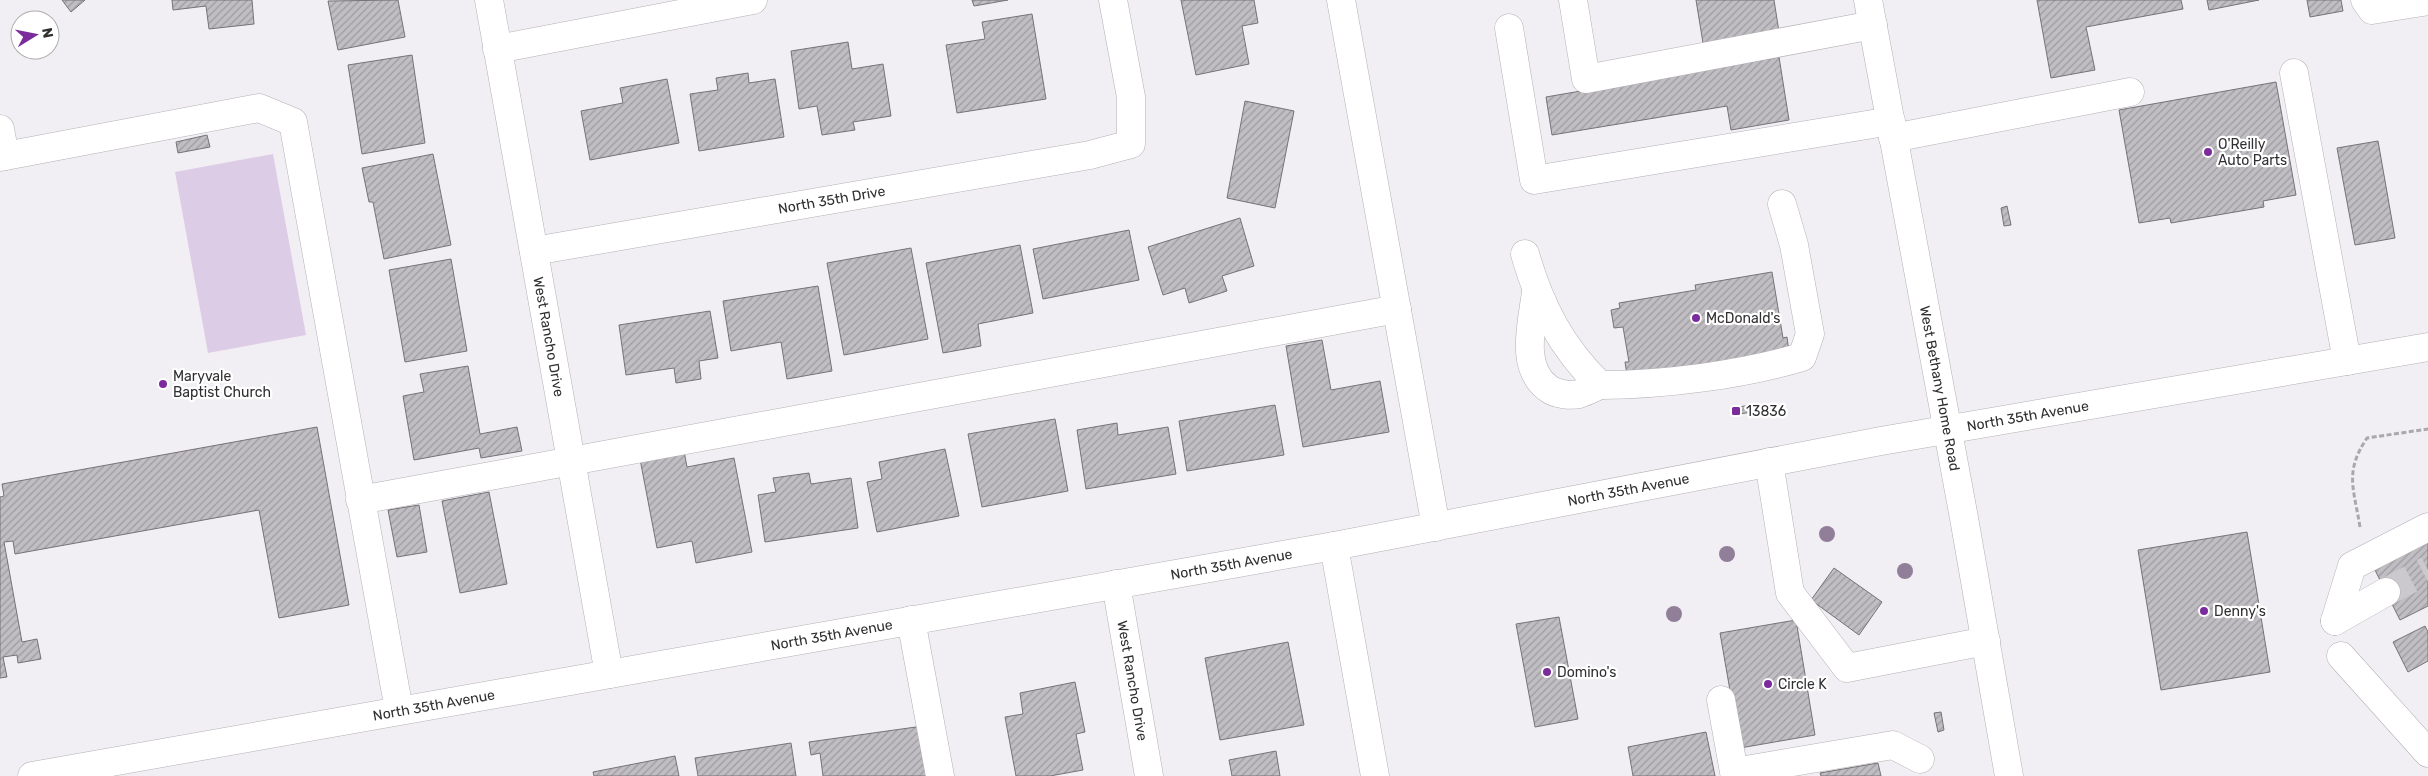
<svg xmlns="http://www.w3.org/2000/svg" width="2428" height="776" viewBox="0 0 2428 776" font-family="Rubik,sans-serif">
<defs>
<pattern id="building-hatch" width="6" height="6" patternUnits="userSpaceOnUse" patternTransform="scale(1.25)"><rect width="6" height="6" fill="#c1bec3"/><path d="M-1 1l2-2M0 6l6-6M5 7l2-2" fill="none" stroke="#9d9b9f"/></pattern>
</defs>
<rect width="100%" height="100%" fill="#f2eff4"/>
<path fill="#ddcce5" d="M273,154L306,335L208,353L175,172Z"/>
<g fill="url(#building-hatch)" stroke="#767378">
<path d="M62,0H85L71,12Z"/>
<path d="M172,0H252L254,24L209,29L206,6L173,10Z"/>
<path d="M398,0L405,37L338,50L328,1Z"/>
<path d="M972,0H1008L974,6Z"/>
<path d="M1181,0H1254L1258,23L1242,26L1249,64L1196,75Z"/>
<path d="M1696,0H1774L1779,32L1703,43Z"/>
<path d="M2037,0H2181L2183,9L2086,27L2095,70L2051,78Z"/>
<path d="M2207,0H2259L2209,10Z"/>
<path d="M2307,0H2341L2343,11L2310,17Z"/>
<path d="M1032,14L1046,99L957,113L946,45L985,39L982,22Z"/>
<path d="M848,42L852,69L883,64L891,116L853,122L855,130L822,135L817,106L799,109L791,51Z"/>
<path d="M412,55L425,143L362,154L348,65Z"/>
<path d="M1779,57L1789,120L1731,130L1727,106L1552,135L1546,97Z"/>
<path d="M748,73L749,83L775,79L784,137L699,151L690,94L718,90L716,78Z"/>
<path d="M667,79L679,143L590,160L581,111L623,103L620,88Z"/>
<path d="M2276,82L2296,195L2263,201L2264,207L2171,223L2170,218L2139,223L2119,110Z"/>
<path d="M1245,101L1294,111L1275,208L1227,198Z"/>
<path d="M207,135L210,147L178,153L176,142Z"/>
<path d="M2378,141L2395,238L2355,245L2337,148Z"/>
<path d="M433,154L451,245L384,259L373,202H369L362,168Z"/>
<path d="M2007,206L2011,225L2004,226L2001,208Z"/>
<path d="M1240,218L1254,266L1222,276L1227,291L1189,303L1185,288L1163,295L1148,247Z"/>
<path d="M1129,230L1139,280L1043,299L1033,249Z"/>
<path d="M1020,245L1033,313L978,324L981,346L943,353L926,263Z"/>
<path d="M911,248L928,339L844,355L827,263Z"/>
<path d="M451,259L467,351L405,362L389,270Z"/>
<path d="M1772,272L1783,338L1787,337L1789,352L1627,375L1625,362H1629L1623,327L1614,328L1611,310L1620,308L1619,303L1696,290L1695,285Z"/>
<path d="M818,286L832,371L787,379L781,342L731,351L723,301Z"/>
<path d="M710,311L718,358L699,361L701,379L676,383L674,368L626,375L619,325Z"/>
<path d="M1322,340L1331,390L1380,381L1389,432L1303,447L1286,346Z"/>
<path d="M468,366L480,434L517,427L522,451L481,458L479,448L414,460L403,396L424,392L420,374Z"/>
<path d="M1275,405L1284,455L1187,471L1179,421Z"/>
<path d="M1751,405L1752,412L1733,415L1732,408Z"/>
<path d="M1055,419L1068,491L982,507L968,434Z"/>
<path d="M1117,423L1118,435L1168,427L1176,474L1086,489L1077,430Z"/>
<path d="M317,427L349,605L279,618L259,510L15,554L13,541L4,542L22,642L37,639L41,659L18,663L17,655L3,657L7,677L0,678V497L4,496L2,484Z"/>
<path d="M945,449L959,516L877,532L867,482L882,479L879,462Z"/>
<path d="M684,451L687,467L734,458L752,552L696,563L692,541L657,548L640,459Z"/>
<path d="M809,473L811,484L851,478L858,528L765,542L758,495L776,492L773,478Z"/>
<path d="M489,492L507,584L460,593L442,501Z"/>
<path d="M419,505L427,552L397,557L388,510Z"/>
<path d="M2247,532L2270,672L2161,690L2138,550Z"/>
<path d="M2428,534V606L2400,620L2371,562Z"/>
<path d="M1834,568L1882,602L1859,635L1811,600Z"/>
<path d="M1559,617L1578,719L1535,727L1516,624Z"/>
<path d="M1796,620L1815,735L1740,748L1720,633Z"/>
<path d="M2425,626L2428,632V661L2408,672L2393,642Z"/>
<path d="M1288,642L1304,725L1220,740L1205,658Z"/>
<path d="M1075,682L1085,732L1076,734L1083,770L1050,776H1016L1005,717L1023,714L1020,693Z"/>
<path d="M1941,712L1944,730L1938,732L1934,713Z"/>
<path d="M923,726L930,776H823L820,753L811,755L809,742Z"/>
<path d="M1706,732L1715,776H1633L1628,747Z"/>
<path d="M791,743L796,776H698L695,758Z"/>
<path d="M1276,751L1280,776H1232L1229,760Z"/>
<path d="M675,756L679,776H594L593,772Z"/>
<path d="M1878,763L1881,776H1821L1820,773Z"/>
</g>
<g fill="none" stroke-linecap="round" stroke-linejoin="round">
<path stroke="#cbc9cd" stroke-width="28" stroke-dasharray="28 14" stroke-linecap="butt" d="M2386,592L2428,570"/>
<defs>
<g id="minor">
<path id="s1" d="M489,0L609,674"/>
<path d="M1341,0L1436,527"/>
<path d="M1573,0L1586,79L1873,25"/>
<path d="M2365,0L2372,10L2428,1"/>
<path d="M1509,28L1534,180L1891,121"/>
<path d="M497,49L753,0"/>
<path d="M2294,73L2347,361"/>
<path d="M0,129L5,156"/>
<path d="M1893,138L2130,92"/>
<path d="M0,157L259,108L293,122L399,710"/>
<path id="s2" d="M534,251L1090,155L1131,144V97L1113,0"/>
<path d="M1525,254C1540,306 1561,347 1600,385C1663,385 1741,375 1802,357L1810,334L1794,245L1782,204"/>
<path d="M1536,292C1532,324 1519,368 1549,389C1556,394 1570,396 1579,394C1586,392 1593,388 1600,385"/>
<path d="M1769,462L1790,593L1847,668L1986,641"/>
<path d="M360,500L1397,309"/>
<path d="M1334,546L1375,776"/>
<path id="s3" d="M1116,584L1149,776"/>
<path d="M911,620L940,776"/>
<path d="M2335,621L2352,566L2428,527"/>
<path d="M2335,621L2386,592"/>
<path d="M2341,656L2428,753"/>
<path d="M1721,700L1734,772L1893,745L1920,759"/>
</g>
<g id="major">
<path id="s4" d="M1868,0L1964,518L2009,776"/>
<path id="s5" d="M32,776L1334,546L1881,441L2428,347"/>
</g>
</defs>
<use href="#minor" stroke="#b3b0b5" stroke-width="29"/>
<use href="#major" stroke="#b3b0b5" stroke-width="29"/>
<path stroke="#aba8ac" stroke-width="3" stroke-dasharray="5 2.5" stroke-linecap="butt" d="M2360,527C2354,489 2344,472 2367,438L2428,429"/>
<use href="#minor" stroke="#fff" stroke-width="28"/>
<use href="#major" stroke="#fff" stroke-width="28"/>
</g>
<g fill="#917f99">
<circle cx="1827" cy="534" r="8"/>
<circle cx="1727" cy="554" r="8"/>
<circle cx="1905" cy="571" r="8"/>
<circle cx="1674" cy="614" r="8"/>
</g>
<g fill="#7b2b9b" stroke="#fff" stroke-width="2">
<circle cx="2208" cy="152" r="5"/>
<circle cx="1696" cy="318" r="5"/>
<circle cx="163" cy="384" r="5"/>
<rect x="1731" y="406" width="10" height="10" rx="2.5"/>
<circle cx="2204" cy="611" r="5"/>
<circle cx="1547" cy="672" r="5"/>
<circle cx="1768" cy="684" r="5"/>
</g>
<g text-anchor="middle" stroke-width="4.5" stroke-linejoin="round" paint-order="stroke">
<g font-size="14" fill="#302f31" stroke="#fff" text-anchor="start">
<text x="2218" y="149">O'Reilly<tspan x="2218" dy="16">Auto Parts</tspan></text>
<text x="1706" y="323">McDonald's</text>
<text x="173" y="381">Maryvale<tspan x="173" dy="16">Baptist Church</tspan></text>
<text x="1746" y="416">13836</text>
<text x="2214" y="616">Denny's</text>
<text x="1557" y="677">Domino's</text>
<text x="1778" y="689">Circle K</text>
</g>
<g font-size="14" fill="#302f31" stroke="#fff">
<text dy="5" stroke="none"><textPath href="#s2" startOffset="302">North 35th Drive</textPath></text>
<text dy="5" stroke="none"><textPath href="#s1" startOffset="342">West Rancho Drive</textPath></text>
<text dy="5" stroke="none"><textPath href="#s4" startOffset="395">West Bethany Home Road</textPath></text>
<text dy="5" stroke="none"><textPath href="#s5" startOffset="2028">North 35th Avenue</textPath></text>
<text dy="5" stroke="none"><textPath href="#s5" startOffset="1622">North 35th Avenue</textPath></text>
<text dy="5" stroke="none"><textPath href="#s5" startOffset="1218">North 35th Avenue</textPath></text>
<text dy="5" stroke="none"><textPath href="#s5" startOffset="812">North 35th Avenue</textPath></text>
<text dy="5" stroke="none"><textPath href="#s3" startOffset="98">West Rancho Drive</textPath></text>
<text dy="5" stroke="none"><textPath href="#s5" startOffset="408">North 35th Avenue</textPath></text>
</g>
</g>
<g transform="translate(35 35) rotate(80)"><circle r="24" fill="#ffffff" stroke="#acacad"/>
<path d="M0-4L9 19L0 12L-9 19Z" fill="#7b2b9b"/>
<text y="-8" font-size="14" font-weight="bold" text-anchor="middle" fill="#302f31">N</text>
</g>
</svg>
